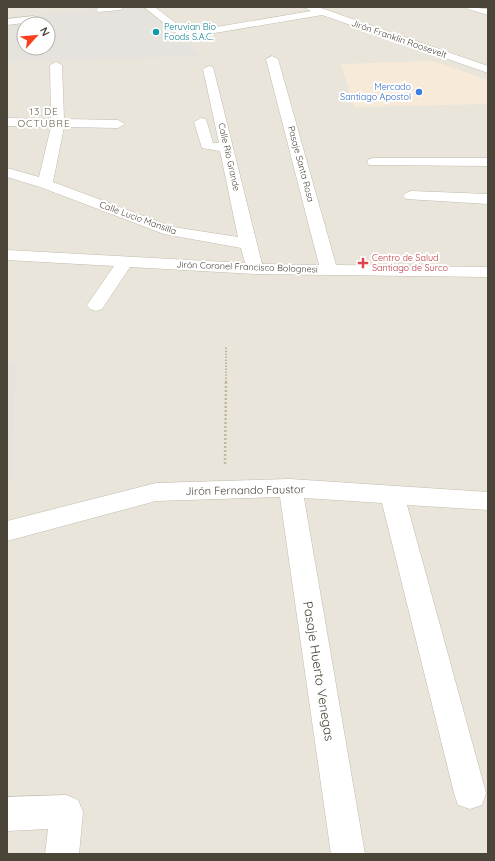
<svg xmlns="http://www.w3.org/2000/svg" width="495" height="861" viewBox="0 0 495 861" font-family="Quicksand,sans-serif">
<rect width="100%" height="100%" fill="#f6f3ec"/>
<path fill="#eae5da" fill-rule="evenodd" d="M7,7H488V854H7ZM24,24H48V48H24Z"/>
<path fill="#f7ead8" d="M433,61L488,80V104L354,107L341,64Z"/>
<g fill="#e6e2dd" fill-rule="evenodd">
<path d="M108,7H141L203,56L7,62V19ZM24,24H48V48H24Z"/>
<path d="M16,363L11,480L7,481V364Z"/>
</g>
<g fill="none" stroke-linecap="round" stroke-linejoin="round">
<defs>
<g id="minor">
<path d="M101,7H125L120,10L98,12L96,10L98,8Z"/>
<path d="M144,7H155L187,32L311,11L304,7H318L488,66V73L322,15L185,38L181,37Z"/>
<path d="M466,7L488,9V15L468,9Z"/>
<path d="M33,16L41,18L42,24H32V22L7,25V19Z"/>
<path d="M272,56L278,59L336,265L488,267V277L255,274L130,267L102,309L96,311L90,309L87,305L114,266L7,260V250L245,263L241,248L164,234L40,187L7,177V168L39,177L51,127L7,126V118L51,119L50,65L56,62L62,65L64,119L118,120L125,124L118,128L64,127L53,182L173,227L238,237L220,151L202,148L194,122L201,118L206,119L213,143H219L203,69L209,66L213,67L262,264L319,265L266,59Z"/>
<path d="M374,158H488V166L369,165L367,162L369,159Z"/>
<path d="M411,191L488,194V204L406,199L403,196L406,193Z"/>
<path d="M290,479L488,492V510L407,505L486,793L482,805L470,809L458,805L454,793L382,503L304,498L365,854H331L280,497L156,501L7,541V521L156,483Z"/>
<path d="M66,795L78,800L83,812L79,854H45L48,829L7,831V797Z"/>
</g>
</defs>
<use href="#minor" stroke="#c2bbae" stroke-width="1"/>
<path stroke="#c4b79f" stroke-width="2" stroke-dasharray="1.5 1.5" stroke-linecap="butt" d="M226,382V347"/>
<path stroke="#c4b79f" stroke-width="2.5" stroke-dasharray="2 2" stroke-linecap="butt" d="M225,464L226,381"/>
<use href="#minor" fill="#fff" fill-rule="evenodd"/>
</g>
<circle fill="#0f9aa8" stroke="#fff" stroke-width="1.5" cx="156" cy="32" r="4"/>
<circle fill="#3f7fe0" stroke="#fff" stroke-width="1.5" cx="419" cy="92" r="4"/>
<path fill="#e0444e" stroke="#fff" stroke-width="1.5" d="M361 257h4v4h4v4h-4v4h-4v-4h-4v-4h4z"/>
<g text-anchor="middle" stroke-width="4" stroke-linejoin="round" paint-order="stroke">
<g font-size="9" fill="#0d838f" stroke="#fff" text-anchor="start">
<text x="164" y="30">Peruvian Bio<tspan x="164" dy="10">Foods S.A.C.</tspan></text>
</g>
<g font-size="9" fill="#4b4439" stroke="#fff">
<text transform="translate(399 39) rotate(19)" y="3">Jirón Franklin Roosevelt</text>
<text transform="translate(229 157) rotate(77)" y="3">Calle Río Grande</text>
<text transform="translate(301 164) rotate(75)" y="3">Pasaje Santa Rosa</text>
<text transform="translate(138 218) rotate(20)" y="3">Calle Lucio Mansilla</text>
<text transform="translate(247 267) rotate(2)" y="3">Jirón Coronel Francisco Bolognesi</text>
</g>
<g font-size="9" fill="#366cbe" stroke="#fff" text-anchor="end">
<text x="411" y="90">Mercado<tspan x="411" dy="10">Santiago Apostol</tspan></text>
</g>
<g font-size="9" fill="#be3a42" stroke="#fff" text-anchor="start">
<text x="372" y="261">Centro de Salud<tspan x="372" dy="10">Santiago de Surco</tspan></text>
</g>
<g font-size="10" letter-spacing="1" fill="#6e6250" stroke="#fff">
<text x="44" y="115">13 DE<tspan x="44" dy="12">OCTUBRE</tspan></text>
</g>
<g font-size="11" fill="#4b4439" stroke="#fff">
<text transform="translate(245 490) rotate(-1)" y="4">Jirón Fernando Faustor</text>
</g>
<g font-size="13" fill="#4b4439" stroke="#fff">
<text transform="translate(319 671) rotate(81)" y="5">Pasaje Huerto Venegas</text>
</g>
</g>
<rect width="495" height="861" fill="none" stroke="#4b4439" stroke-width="16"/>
<g transform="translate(36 36) rotate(63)"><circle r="19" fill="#ffffff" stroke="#b7b4b0"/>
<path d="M0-3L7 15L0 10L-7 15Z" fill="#fc3f1d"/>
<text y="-6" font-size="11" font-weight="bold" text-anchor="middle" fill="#4b4439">N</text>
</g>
</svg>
